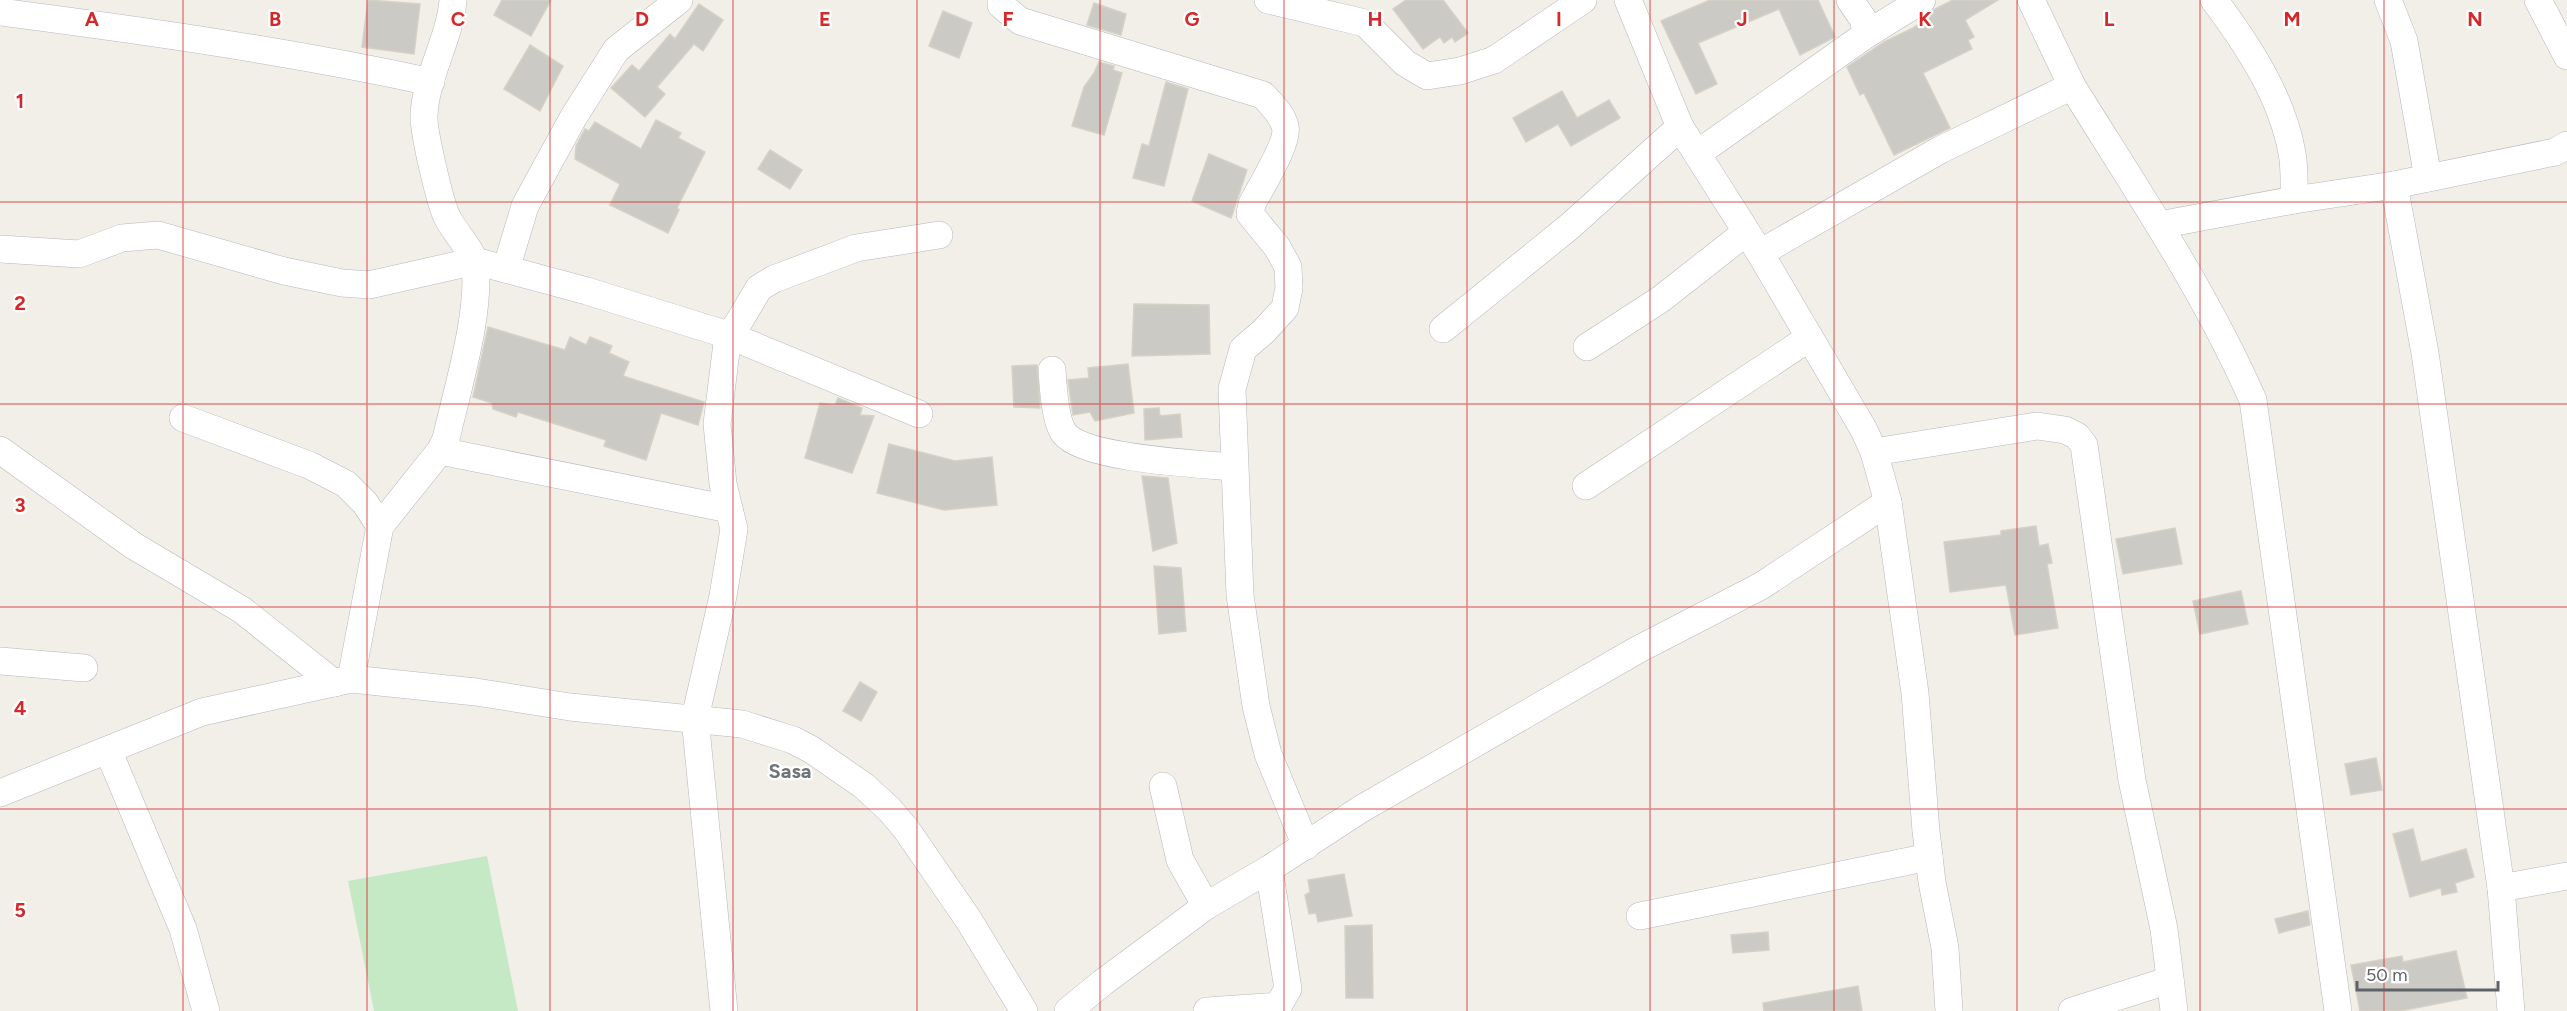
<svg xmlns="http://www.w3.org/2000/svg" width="2567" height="1011" viewBox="0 0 2567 1011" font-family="Figtree,sans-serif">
<rect width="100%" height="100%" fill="#f1efe8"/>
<path fill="#c5e8c5" d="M487,856L518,1011H374L348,881Z"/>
<g fill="#cccac5" stroke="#d6d1c6" stroke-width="1.5">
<path d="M368,0L420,4L414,54L362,47Z"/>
<path d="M502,0H551L531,36L494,15Z"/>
<path d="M1406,0H1443L1468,33L1455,42L1452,37L1444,43L1440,37L1423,49L1393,9Z"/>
<path d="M1710,0H1818L1835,37L1800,55L1779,9L1698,43L1717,84L1696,94L1661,21Z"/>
<path d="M1953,0H1998L1965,20L1974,37L1968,40L1972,49L1923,73L1950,128L1894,155L1864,93L1860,95L1847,67L1884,42L1913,28L1927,19L1928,15L1935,9Z"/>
<path d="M1094,3L1126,14L1121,35L1087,25Z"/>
<path d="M699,4L723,20L703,51L694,44L657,87L665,94L645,117L611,88L632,65L639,71L670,34L675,39Z"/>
<path d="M943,11L972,23L959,58L929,46Z"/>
<path d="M530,45L563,66L540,111L504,89Z"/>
<path d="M1099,62L1114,66L1113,70L1122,73L1104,135L1072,126L1084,87L1094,73Z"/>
<path d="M1166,82L1188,89L1164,186L1133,178L1142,144L1149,146Z"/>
<path d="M1562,91L1577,118L1609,100L1620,118L1571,146L1558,124L1526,142L1513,118Z"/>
<path d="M656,120L681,133L678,138L705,152L677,208L679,210L668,233L610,205L620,184L575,159L576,146L585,129L589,131L595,122L641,149Z"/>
<path d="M770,150L802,170L790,189L758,169Z"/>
<path d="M1209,154L1247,170L1231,218L1192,201Z"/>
<path d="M1134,304L1209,305L1210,354L1132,356Z"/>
<path d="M488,327L565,350L570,337L586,345L590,337L612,346L609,353L629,362L623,376L704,402L698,425L661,413L646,460L604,446L606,440L518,412L516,417L493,409L492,403L473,397Z"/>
<path d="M1128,364L1134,413L1095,421L1090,412L1073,415L1068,380L1089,378L1088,368Z"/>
<path d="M1037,365L1040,408L1014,407L1012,366Z"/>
<path d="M838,398L862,408L860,415L874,416L852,473L805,458L820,403L835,405Z"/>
<path d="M1159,408L1160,416L1180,414L1182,437L1145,440L1144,409Z"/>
<path d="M889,444L955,461L992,457L997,505L944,510L877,493Z"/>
<path d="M1142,476L1168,478L1177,543L1153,551Z"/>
<path d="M2036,526L2039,546L2048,544L2052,563L2047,564L2058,628L2015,635L2006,585L1950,592L1944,542L2001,535V531Z"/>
<path d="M2175,528L2182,564L2123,574L2116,539Z"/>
<path d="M1154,566L1181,568L1186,631L1159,634Z"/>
<path d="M2241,591L2248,624L2200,634L2193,601Z"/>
<path d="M860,682L877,692L861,721L843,711Z"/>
<path d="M2376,758L2382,790L2351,795L2345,764Z"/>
<path d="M2413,829L2421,862L2466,849L2474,877L2455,883L2457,892L2442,895L2441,888L2410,897L2393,834Z"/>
<path d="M1344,874L1352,916L1318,922L1316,913L1309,914L1305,895L1310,892L1308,880Z"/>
<path d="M2308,911L2310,925L2279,933L2275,919Z"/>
<path d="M1372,925L1373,998H1346L1345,926Z"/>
<path d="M1768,932L1769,950L1733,953L1731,935Z"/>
<path d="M2456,951L2467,998L2400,1011H2360L2351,965L2402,956L2403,962Z"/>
<path d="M1858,986L1862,1011H1764L1763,1003Z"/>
</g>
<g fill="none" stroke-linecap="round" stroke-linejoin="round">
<defs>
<g id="minor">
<path d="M1001,0V5L1020,21L1263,95C1271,104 1282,114 1285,126C1290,141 1260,188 1252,204L1250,214L1277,247L1288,267L1289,288L1285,308L1263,332L1243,349L1232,389L1240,595L1256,706L1268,754L1306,846"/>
<path d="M1268,0L1365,23L1405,63L1427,76L1460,71L1494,60L1583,0"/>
<path d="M1628,0L1680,127L1760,253L1864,430L1874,452L1888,502L1915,693L1926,831L1932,882L1945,948L1949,1011"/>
<path d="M1850,0L1863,19L1867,34"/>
<path d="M2214,0C2248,45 2282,97 2292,153C2295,168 2294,185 2294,200"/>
<path d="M2388,0L2404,41L2428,178"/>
<path d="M2538,0L2567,56"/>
<path d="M0,12C146,31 288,51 431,82"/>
<path d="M2072,86C2136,189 2204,289 2253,400L2338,1011"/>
<path d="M1698,153L1867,34L1922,0"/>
<path d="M2394,185L2425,353L2501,888L2511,1011"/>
<path d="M2159,225L2294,200L2394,185L2555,152L2567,145"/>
<path d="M0,249L79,254L122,238L158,235L284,271L342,283L369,285L475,261L587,291L728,335L737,325L759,288L774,279L856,248L939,235"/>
<path d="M1760,253L1940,150L2072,86L2031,0"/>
<path d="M506,269L525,206L573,118L616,50L679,0"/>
<path d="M1443,329L1569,227L1680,127"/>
<path d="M1587,347L1661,299L1745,233"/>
<path d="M1052,370C1053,385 1055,421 1064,433C1083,459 1201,464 1234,467"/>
<path d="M183,418L309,465L346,484L365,503L380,526"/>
<path d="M0,450L134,546L242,610L334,683"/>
<path d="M440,451L729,509"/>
<path d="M1874,452L2037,426L2065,430L2077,436L2084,445L2132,780L2164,929L2174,1011"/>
<path d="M1586,486L1809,338"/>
<path d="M0,661L84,668"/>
<path d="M351,679L380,526L440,451L446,439C457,390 481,313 475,264C473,251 453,230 447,217C440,203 423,130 424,115C426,75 450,39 453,0"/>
<path d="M108,750L183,929L206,1011"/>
<path d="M1163,786L1180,860L1206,906"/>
<path d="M0,793L202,712L351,679L476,692L570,707L742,724L793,740L812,750L864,786L889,809L906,829L968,919L1024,1011"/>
<path d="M2501,888L2567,876"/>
<path d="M1640,916L1929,857"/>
<path d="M724,1011L695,718L723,596L734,529L723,484L717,424L728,335L919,414"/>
<path d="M1068,1011L1102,983L1206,906L1269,869L1361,809L1639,649L1761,586L1888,502"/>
<path d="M1207,1011L1278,1006L1288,989L1269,869"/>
<path d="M2072,1011L2170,980"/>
</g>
</defs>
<use href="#minor" stroke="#b5b8bc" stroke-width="28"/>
<use href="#minor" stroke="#fff" stroke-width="27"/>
</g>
<path fill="none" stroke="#d62828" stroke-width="1.5" stroke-opacity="0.55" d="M183,0V1011M367,0V1011M550,0V1011M733,0V1011M917,0V1011M1100,0V1011M1284,0V1011M1467,0V1011M1650,0V1011M1834,0V1011M2017,0V1011M2200,0V1011M2384,0V1011M0,202H2567M0,404H2567M0,607H2567M0,809H2567"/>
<g text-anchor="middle" stroke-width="4.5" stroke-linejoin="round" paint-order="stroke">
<g font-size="20" font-weight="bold" fill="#70757a" stroke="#fff">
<text x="790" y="778">Sasa</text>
</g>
</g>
<g font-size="20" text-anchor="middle" font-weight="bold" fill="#d62828" stroke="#fff" stroke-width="4.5" stroke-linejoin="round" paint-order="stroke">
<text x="92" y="26">A</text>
<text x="275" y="26">B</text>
<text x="458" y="26">C</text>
<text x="642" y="26">D</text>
<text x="825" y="26">E</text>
<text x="1008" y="26">F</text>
<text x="1192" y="26">G</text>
<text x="1375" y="26">H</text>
<text x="1559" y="26">I</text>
<text x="1742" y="26">J</text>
<text x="1925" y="26">K</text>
<text x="2109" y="26">L</text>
<text x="2292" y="26">M</text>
<text x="2475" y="26">N</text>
<text x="20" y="108">1</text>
<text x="20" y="310">2</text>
<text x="20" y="512">3</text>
<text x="20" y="715">4</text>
<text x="20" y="917">5</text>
</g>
<path d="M2357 981v9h141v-9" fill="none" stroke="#5f6368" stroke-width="3"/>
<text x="2366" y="981" font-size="18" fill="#5f6368" stroke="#ffffff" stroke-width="4.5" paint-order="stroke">50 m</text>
</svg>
